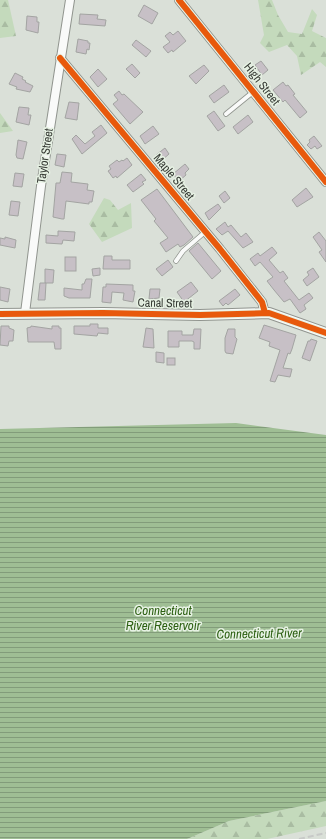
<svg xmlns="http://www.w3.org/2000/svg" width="326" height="839" viewBox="0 0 326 839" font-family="'Archivo Narrow',sans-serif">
<defs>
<pattern id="forest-firs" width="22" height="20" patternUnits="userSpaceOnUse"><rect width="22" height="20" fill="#c4dabc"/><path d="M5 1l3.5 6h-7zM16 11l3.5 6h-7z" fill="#a9bca2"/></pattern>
<pattern id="water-rules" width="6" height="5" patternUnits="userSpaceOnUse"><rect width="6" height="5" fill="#9fbe94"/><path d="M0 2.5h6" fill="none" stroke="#829c7a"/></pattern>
</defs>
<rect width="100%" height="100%" fill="#dae0d8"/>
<g fill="url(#forest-firs)">
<path d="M0,0H8L16,36L0,38Z"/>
<path d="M258,0H272L278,15L288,32L302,34L312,9L317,15L312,31L326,38V67L320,62L301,75L297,56L287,45L269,52L260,43L264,35Z"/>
<path d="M0,113L13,131L0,133Z"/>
<path d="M104,198L110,200L118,210L131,203L132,228L102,242L89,224Z"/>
<path d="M326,801V826L267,839H187L229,821Z"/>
</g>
<path fill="url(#water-rules)" d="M236,423L326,435V801L229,821L187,839H0V429Z"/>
<g fill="#c7c0c6" stroke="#a3a4a2">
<path d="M144,5L158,13L152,24L138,16Z"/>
<path d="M80,14L98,15L97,19L106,20L105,26L79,24Z"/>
<path d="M27,16L37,17V22H39L38,33L26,30Z"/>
<path d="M178,31L186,41L173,52L172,50L168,53L163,47L170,42L165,36L170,32L173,35Z"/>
<path d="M78,39L88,41V43H90L89,50L87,49L86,54L76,52Z"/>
<path d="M136,40L151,51L146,57L132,45Z"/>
<path d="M261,61L268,70L262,75L255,65Z"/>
<path d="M132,64L140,73L135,78L126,69Z"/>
<path d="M204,65L209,71L196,84L189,76Z"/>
<path d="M98,69L107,79L98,87L90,77Z"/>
<path d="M15,73L23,77L22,79L26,81L25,82L33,86L30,92L16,89L17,87L9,84Z"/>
<path d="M283,82L286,86L288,85L295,94L293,95L307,112L300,118L285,100L283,102L273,90Z"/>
<path d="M224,85L229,92L214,103L209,96Z"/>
<path d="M119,91L122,95L124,94L143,112L130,124L113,104L118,100L114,95Z"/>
<path d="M69,102L79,103L77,120L65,118Z"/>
<path d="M19,107L29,108L28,115H31L29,125L16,122Z"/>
<path d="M214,111L225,126L218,131L207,116Z"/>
<path d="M248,115L253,122L238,134L233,127Z"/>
<path d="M101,125L107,133L82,154L72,139L76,135L85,144L95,136L92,132Z"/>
<path d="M153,126L159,134L145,144L140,136Z"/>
<path d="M314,136L322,146L317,149L315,146L311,149L307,145L310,142L309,140Z"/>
<path d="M18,140L27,142L23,159L17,158L16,155Z"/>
<path d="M165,148L169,154L161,161L156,155Z"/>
<path d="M57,154L66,155L64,167L55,165Z"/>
<path d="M127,158L132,165L117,178L116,176L113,178L108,171L111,169L109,166L117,160L119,162L122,160L123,161Z"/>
<path d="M185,164L189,169L185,173L186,175L179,181L173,174Z"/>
<path d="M62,172L72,173L71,182L88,184L87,190L94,191L92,202H89V204L66,201L64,219H62L53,217L56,183H60Z"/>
<path d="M15,173L24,174L22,187L13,186Z"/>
<path d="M141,174L146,180L142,182L144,184L133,192L127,185Z"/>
<path d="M306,188L313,197L297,207L292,200Z"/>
<path d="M157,189L193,237L184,245L180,247L178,244L166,252L160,243L168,238L154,221L156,219L141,200Z"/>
<path d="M225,191L230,198L224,203L219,196Z"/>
<path d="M11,201L20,202L18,216L9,215Z"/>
<path d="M218,204L221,208L209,220L205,213Z"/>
<path d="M225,222L228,227L231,225L241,237L246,233L253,242L243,248L228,231L222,235L216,229Z"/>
<path d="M58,231L75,232L74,241L63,240L62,244L46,243V235L58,236Z"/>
<path d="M319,232L326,241V262L319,252L322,250L313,237Z"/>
<path d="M5,237L16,240L15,248L0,245V238L5,239Z"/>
<path d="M198,243L221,271L212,279L189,251Z"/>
<path d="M272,247L277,253L269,260L280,273L283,271L288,278L284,281L299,300L309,293L313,298L304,305L306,309L300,313L290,299L284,302L274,290L267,281L273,277L260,262L255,266L250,259L258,253L260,256Z"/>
<path d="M104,256H112V260H130V269H103Z"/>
<rect x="65" y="257" width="11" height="14"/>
<path d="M168,260L173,267L162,276L156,269Z"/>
<path d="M100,268V275L93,276L92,269Z"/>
<path d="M313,268L319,277L307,286L303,280L309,275L307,272Z"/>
<path d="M45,269L54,270L53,283H45Z"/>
<path d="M86,279H92L90,298H69L64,296V288L82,290V284H84Z"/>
<path d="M191,282L198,291L184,302L177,292Z"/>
<path d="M40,283H46L45,300H38Z"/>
<path d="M106,284L133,285V291H135L133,302L123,300L124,293L112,292L111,303L102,302L103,287H106Z"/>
<path d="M0,287L10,289L8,302L0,300Z"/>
<path d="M150,289H160L159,298L149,299Z"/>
<path d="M235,289L240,295L228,305L226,303L223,306L219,301Z"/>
<path d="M90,324H98V328H108V334L98,333L97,336L74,334V326H90Z"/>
<path d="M264,325L296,335L292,349L290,354L288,353L283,368L292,369L290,377L278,375L275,382L270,381L280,350L269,346L270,342L259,338Z"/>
<path d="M1,326H9V328L14,330L13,341H9L8,346L0,345Z"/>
<path d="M31,326L52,329V326H59V328H61V349H55L54,342H28L27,328L31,327Z"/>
<path d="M146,328L153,329L154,348L143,347Z"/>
<path d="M194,329H201L200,349H194V342L192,341H179V347H168V331H182V335H193Z"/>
<path d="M228,329H235V337L237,339L233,354L226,353L225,351V338Z"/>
<path d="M311,339L317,341L310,361L302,358L308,341H310Z"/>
<path d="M156,352L164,353V363L156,362Z"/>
<rect x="167" y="358" width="8" height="7"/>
</g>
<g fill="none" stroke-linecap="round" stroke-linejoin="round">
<defs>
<g id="service">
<path d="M226,114L253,92"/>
<path d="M176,261L183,251L205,232"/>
</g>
<g id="minor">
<path d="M179,0L326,182"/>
<path d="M60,58L220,249L262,302L265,313"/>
<path d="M25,313L41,186L70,0"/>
</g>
<path id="tertiary" d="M0,314L103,313L200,315L269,313L326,333"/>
</defs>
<use href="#service" stroke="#90948e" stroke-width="5.5"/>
<use href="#minor" stroke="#90948e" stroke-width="10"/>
<use href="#tertiary" stroke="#90948e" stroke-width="12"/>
<use href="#service" stroke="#f9faf9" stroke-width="4"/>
<use href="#minor" stroke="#f9faf9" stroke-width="8"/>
<use href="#tertiary" stroke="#f9faf9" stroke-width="10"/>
<path stroke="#c7c9c7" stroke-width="2" stroke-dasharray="6 3" stroke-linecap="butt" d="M299,839L326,833"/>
<defs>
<g id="cycleway">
<path d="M179,0L326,182"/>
<path d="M60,58L220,249L262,302L265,313"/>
<path d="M0,314L103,313L200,315L269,313L326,333"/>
</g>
</defs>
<use href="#cycleway" stroke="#e6f1e3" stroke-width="8"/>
<use href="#cycleway" stroke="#e8590c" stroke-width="6"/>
</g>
<g text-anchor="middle" stroke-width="3" stroke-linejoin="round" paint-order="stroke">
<g font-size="12" fill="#373b35" stroke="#e6f1e3">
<text transform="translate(262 84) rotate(52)" y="4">High Street</text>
<text transform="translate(45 156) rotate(-82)" y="4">Taylor Street</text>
<text transform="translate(174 177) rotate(50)" y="4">Maple Street</text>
<text transform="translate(165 303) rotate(1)" y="4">Canal Street</text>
</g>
<g font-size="13" font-style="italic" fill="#2d6013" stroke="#e6f1e3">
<text x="163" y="615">Connecticut<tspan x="163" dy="15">River Reservoir</tspan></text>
<text transform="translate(259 633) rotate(-1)" y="5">Connecticut River</text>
</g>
</g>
</svg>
